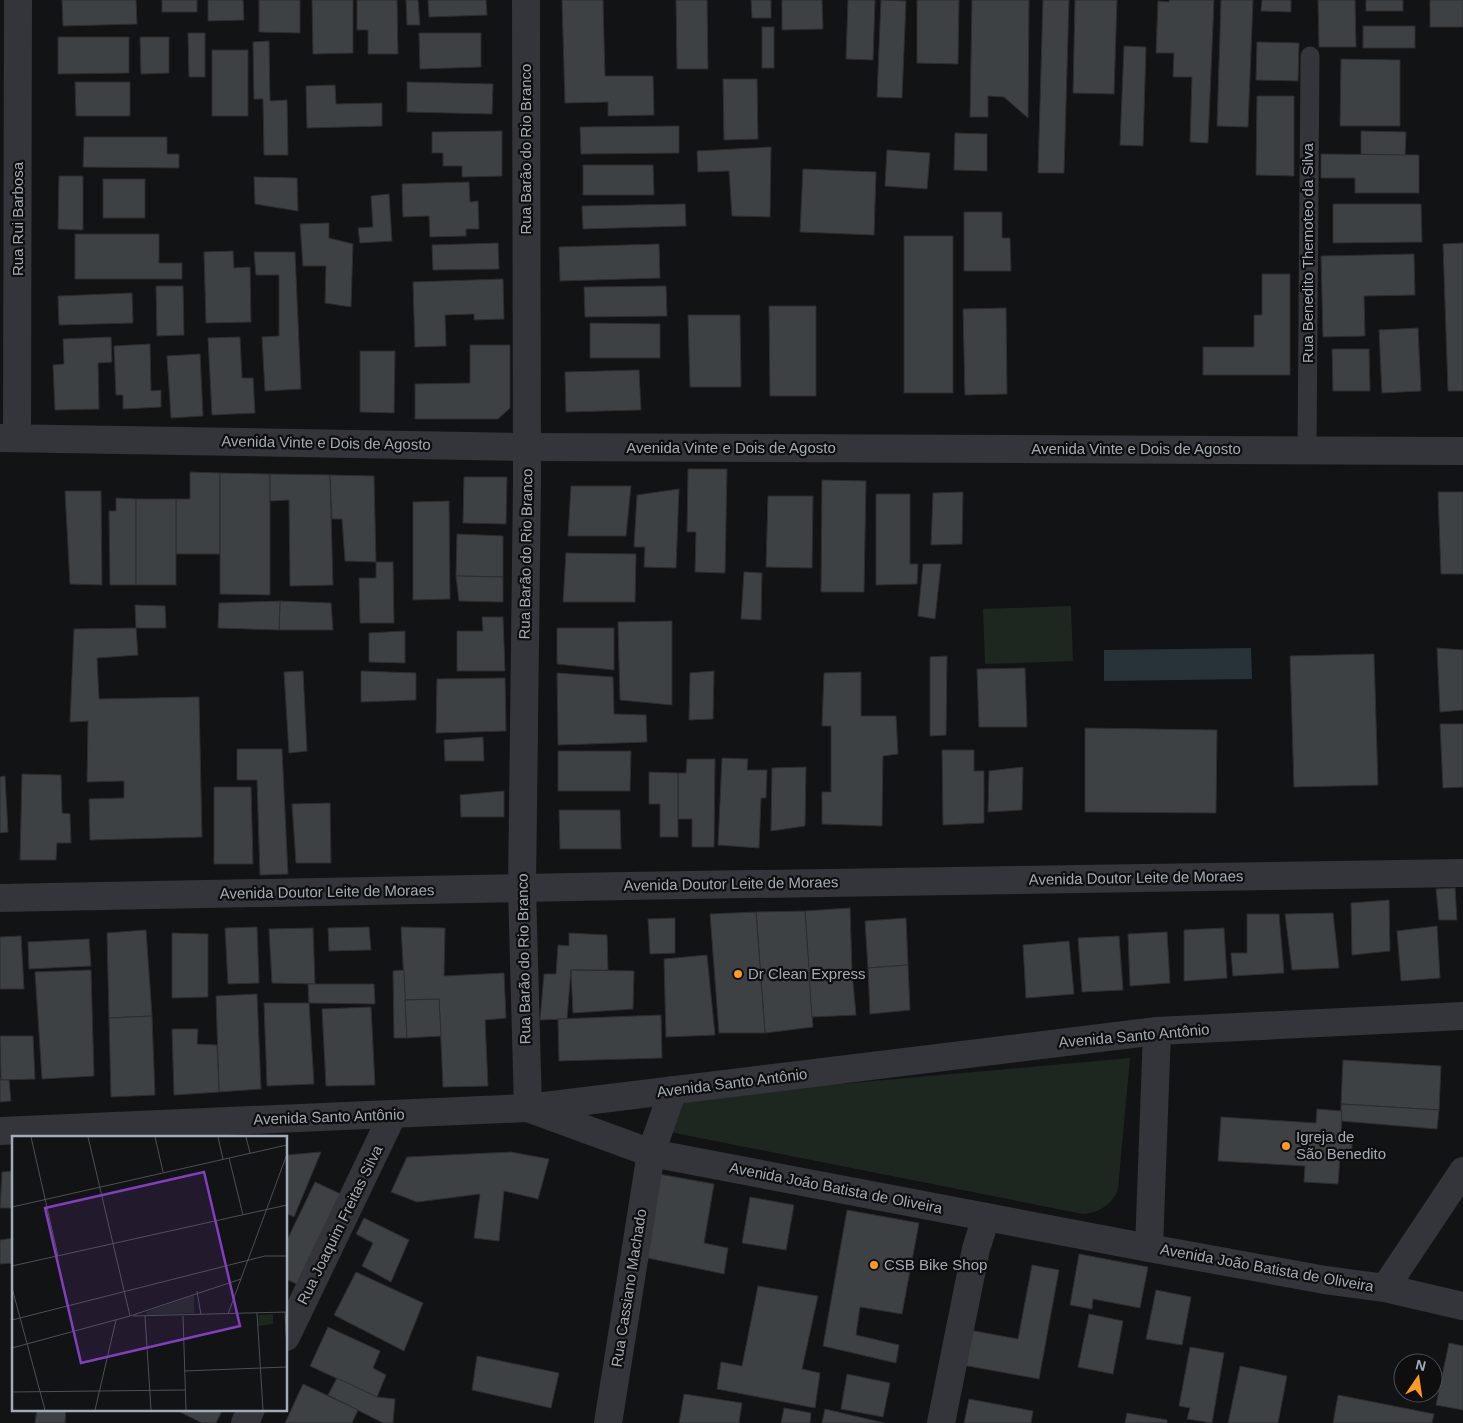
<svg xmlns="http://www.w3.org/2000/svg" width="1463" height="1423" viewBox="0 0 1463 1423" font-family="Arial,sans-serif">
<rect width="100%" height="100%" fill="#121314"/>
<g fill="#1e271f">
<path d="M1071,606L1073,661L985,664L983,609Z"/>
<path d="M1130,1058L1118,1189C1113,1204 1099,1213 1083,1214L670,1132L685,1098Z"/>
</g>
<path fill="#283339" d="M1251,648L1252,679L1104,681V650Z"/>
<g fill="#3e4144" stroke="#2c2d31">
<path d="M62,0H136L137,24L63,26Z"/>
<rect x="162" y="0" width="35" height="12"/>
<path d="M208,0H243L244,20L208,21Z"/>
<path d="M259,0H300V33L259,32Z"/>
<path d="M312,0H353V53L313,54Z"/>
<path d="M357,0H397L398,54H368V30H357Z"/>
<path d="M406,0H418L420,25H407Z"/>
<path d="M428,0H486L487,15L429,17Z"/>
<path d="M562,0H603L605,76H653L654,115L608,116V102L565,103Z"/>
<path d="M676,0H707L708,69H677Z"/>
<path d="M751,0H771V18H752Z"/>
<path d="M782,0H822L823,29L782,30Z"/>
<path d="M848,0H875L873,60L846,59Z"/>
<path d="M881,0L906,1L902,98L877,97Z"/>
<path d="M917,0H959L958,64L917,63Z"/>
<path d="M972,0H1029L1028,118L1004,97L988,96V117H970Z"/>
<path d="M1043,0H1069L1064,173H1038Z"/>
<path d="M1075,0H1117L1114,94L1073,93Z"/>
<path d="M1169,0H1214L1208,143L1190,142L1192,77H1173L1174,53H1156L1158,1L1169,2Z"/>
<path d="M1221,0H1253L1248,127L1217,126Z"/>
<path d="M1262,0H1291V12L1261,11Z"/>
<path d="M1318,0H1355L1356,47H1319Z"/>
<rect x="1366" y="0" width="37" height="11"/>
<rect x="1430" y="0" width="33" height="27"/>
<rect x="1363" y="26" width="52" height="22"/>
<rect x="762" y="27" width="12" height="41"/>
<path d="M188,33H205V77H189Z"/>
<path d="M419,33H481V67L420,69Z"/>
<path d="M58,37H129V73L58,74Z"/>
<path d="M140,37H169V73L141,74Z"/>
<path d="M269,41L270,101L287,100L288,155H264L263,99H254L253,42Z"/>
<path d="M1257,42L1299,43L1298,81L1256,80Z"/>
<path d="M1124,46L1146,47L1143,146L1120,145Z"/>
<rect x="212" y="50" width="36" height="66"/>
<path d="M1341,59L1400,60V126H1340Z"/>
<path d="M723,79H757L758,139L724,140Z"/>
<path d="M75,82H130V116H76Z"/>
<path d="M407,82L493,84L492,114L407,112Z"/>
<path d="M335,85L336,104L382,103V126L307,128L306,86Z"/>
<path d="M1257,96H1294V176L1256,175Z"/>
<path d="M679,126V153L581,154L580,127Z"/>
<path d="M502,131V176L462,177V166H443V153H432V132Z"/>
<path d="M1361,131L1406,132L1405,156L1361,154Z"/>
<path d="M955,133L987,134V171L954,170Z"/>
<path d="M84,137H167V154H179V168L83,167Z"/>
<path d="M771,147L770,217L732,216L729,171L698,172L697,151Z"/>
<path d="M887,150L930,153L927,189L885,186Z"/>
<path d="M1321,154L1419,155V193H1355V178H1321Z"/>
<path d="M583,165H653L654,195H583Z"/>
<path d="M803,169L876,172L874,235L800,232Z"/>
<path d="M59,176H83V230L58,229Z"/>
<path d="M254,177L297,178L298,211L255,204Z"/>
<rect x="103" y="179" width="42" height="39"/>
<path d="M469,182L470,202L478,201L479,229H466V236L430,237L429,216L403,217L402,184Z"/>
<path d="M389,194L392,241L360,243L358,228L373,227L371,196Z"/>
<path d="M685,204L686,226L583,229L582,206Z"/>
<path d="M1333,204H1421L1422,242L1333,243Z"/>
<path d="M964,212H1002V238H1010L1011,271H964Z"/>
<path d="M329,223V238L353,244L351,307L325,303L326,266H303L300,224Z"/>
<path d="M75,234H159V263H182V279H75Z"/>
<rect x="904" y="236" width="49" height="157"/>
<path d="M498,243L499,269L433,270L432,245Z"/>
<path d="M1463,243V391H1448L1443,244Z"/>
<path d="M659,244L660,278L560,281L559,247Z"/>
<path d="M233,251L234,268L250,267L251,322L206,323L204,252Z"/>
<path d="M254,252H295L301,389L265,391L262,337L279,336V275H256Z"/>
<path d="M1414,254L1415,295L1364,296L1365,336L1323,337L1321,256Z"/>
<path d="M1262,274H1290V375H1203V347H1254V315H1262Z"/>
<path d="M503,279L504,319L474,320V314L445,315L446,346L415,347L413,282Z"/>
<path d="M156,286H183L184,335L157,336Z"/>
<path d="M666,286L667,316L585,317L584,287Z"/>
<path d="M132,293L133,323L59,325L58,296Z"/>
<path d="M769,306H816V396H770Z"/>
<path d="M1006,308L1007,394L965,395L963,309Z"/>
<path d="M688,315H740L741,387H690Z"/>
<path d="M590,323L660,324V358H590Z"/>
<path d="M1418,328L1421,391L1382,393L1379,330Z"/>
<path d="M111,337L112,362L98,363L99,409L55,410L53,365L64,364L63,339Z"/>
<path d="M240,337L242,378H253L255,413L212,415L208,338Z"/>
<path d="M150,344L151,391L161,390V407L123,409V395H116L114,346Z"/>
<path d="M470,345H510V408L498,419H415V384L470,383Z"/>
<path d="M1332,349H1369L1370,391H1333Z"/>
<path d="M360,351H395L394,413L360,412Z"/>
<path d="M200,354L203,416L171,418L167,356Z"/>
<path d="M639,370L641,410L566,412L565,372Z"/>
<path d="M688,469H727L725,573L695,572L696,532H687Z"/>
<path d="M190,472L220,473V554H176V499H190Z"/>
<path d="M220,473L270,474V595L220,594Z"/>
<path d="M270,474L330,475L333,585L290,586L289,500L270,501Z"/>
<path d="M330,475L374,476L376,562L345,561L342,519H332Z"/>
<path d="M464,477H507L506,524L463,523Z"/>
<path d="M822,480L866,481L864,592H821Z"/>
<path d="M571,486H631L626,536H568Z"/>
<path d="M679,489L676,568L644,567L645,547H634L637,495Z"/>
<path d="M65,491H101L102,585L70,584Z"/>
<path d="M963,492L962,544L931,545L933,493Z"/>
<path d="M1438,492H1463V574H1441Z"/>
<path d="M876,494H910V564H918L917,584L876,585Z"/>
<path d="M768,496H813L812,568L766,567Z"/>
<path d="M116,498L136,499V585H110L109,511H116Z"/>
<rect x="136" y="499" width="40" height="86"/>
<path d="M449,501L450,599L413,600V502Z"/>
<path d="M457,534L503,536V577L456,576Z"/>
<path d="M566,553L636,554L635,602H563Z"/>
<path d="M376,562H393L394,623H360L359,578H376Z"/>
<path d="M923,564H941L935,619L918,616Z"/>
<path d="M744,572L762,573L761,620L741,619Z"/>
<path d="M456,576L503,577V602L459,601Z"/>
<path d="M280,601L331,603L333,630H279Z"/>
<path d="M280,601L279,630L218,628L219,603Z"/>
<path d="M135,605L165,606L166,628H136Z"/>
<path d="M482,617H503L505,671H457V631H483Z"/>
<path d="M672,621V705L620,700L618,622Z"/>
<path d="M136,628L138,655L97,658L99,699L199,697L202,837L90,840L89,799L124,798V781L87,782L88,721L70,722L74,629Z"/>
<path d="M557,628H614V670L557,664Z"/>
<path d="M405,631V663L369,662V633Z"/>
<path d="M1437,648L1463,650V710L1440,712Z"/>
<path d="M1374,654L1378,785L1294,787L1290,656Z"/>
<path d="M947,656L946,735L930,736V657Z"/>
<path d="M1025,668L1027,727H979L977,669Z"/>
<path d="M303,671L307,751L289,753L284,672Z"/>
<path d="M361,671L416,673V700L361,702Z"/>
<path d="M714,671L713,719L689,720L690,673Z"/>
<path d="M861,672V716H896L898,754L883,756L882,826L822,824V792H831V726H822L824,673Z"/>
<path d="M557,673L613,677L614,714L646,715L647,742L558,745Z"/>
<path d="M505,678L506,731L436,733L437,679Z"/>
<path d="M1440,724H1463V787L1443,788Z"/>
<path d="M1085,728L1217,730L1216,813L1085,812Z"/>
<path d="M483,737L484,761H445L444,740Z"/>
<path d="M237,749H282L288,874L260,875L257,780H237Z"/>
<path d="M942,750H974V771H984V823L943,825Z"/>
<path d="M558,751H631L630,791H558Z"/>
<path d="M722,758L748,759L747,770H767L766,798H761L759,848L718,845Z"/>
<path d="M687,759H715L714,847H692V819H678V773H686Z"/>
<path d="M806,767L805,826L771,831L772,768Z"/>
<path d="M1023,767L1022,810L988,812L989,771Z"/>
<path d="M649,772L678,773V837H660V804H649Z"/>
<path d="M22,774L61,775L62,813L70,814L71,843H57L56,860H20Z"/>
<path d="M5,776L8,832L0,833V777Z"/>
<path d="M214,787H251L253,864H214Z"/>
<path d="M504,791V817H461L460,795Z"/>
<path d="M330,803L331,863H296L292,804Z"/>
<path d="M559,810H620L621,849H560Z"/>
<path d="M1455,888L1457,920H1439L1436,889Z"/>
<path d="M1389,900L1390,951L1352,955L1351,903Z"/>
<path d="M850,908L852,972L809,974L805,911Z"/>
<path d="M805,911L813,1027L765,1033L756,912Z"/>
<path d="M756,912L765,1033H719L710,914Z"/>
<path d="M1333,913L1339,968L1292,970L1285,914Z"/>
<path d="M1247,914H1279L1284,973L1233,976L1231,953H1247Z"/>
<path d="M675,918V953L650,954L648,919Z"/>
<path d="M906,918L908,965L868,968L865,921Z"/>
<path d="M1437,926L1440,978L1401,981L1397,931Z"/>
<path d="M257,927L259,983L228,984L225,928Z"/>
<path d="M369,927L371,950L329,951L328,928Z"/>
<path d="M401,927L445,928L444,976L504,973L506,1018L485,1020L488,1086L443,1087L439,999L405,1000Z"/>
<path d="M313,928L315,984L272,983L269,929Z"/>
<path d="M1224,928L1227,978L1184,981V930Z"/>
<path d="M146,930L152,1016L109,1018L107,933Z"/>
<path d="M1167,932L1170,983L1130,986L1128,934Z"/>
<path d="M172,933L208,934V997L172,998Z"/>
<path d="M569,933L607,935L608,970H571L567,1019L540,1020L544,974H556L558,945L569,946Z"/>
<path d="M21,936L24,989H0V937Z"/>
<path d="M1119,936L1123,990L1082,992L1078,938Z"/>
<path d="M89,939L91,966L29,969L28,942Z"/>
<path d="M1069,941L1074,994L1026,998L1023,945Z"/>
<path d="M707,955L715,1035L666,1037L664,959Z"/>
<path d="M908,965L910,1010L870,1014L868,968Z"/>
<path d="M91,970L94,1076L42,1079L35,972Z"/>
<path d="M404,970L407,1038H394L393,971Z"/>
<path d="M571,970L634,971L633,1009L573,1013Z"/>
<path d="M852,972L856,1015L812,1017L809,974Z"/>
<path d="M308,984H374L375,1004L309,1003Z"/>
<path d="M257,994L261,1089L219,1092L216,996Z"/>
<path d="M439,999L441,1036L407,1038L405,1000Z"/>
<path d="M264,1003H309L314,1084L267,1086Z"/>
<path d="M371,1007L375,1085L326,1086L322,1009Z"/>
<path d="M661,1015L662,1058L559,1061L558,1019Z"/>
<path d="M152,1016L155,1095L111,1097L109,1018Z"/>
<path d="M172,1029H198L197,1044L217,1045L219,1092L174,1095Z"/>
<path d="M0,1036H33L35,1079L1,1080Z"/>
<path d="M1343,1060L1441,1066L1439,1110L1341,1104Z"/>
<path d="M0,1077L1,1080H9L11,1101L0,1102Z"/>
<path d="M1341,1104L1439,1110L1437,1129L1341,1121Z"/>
<path d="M1317,1109L1342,1111L1341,1135H1353L1351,1158L1340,1157L1338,1184L1304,1182L1305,1166L1218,1161L1221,1117L1316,1123Z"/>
<path d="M321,1152L294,1217L286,1213V1155Z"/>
<path d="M511,1152L549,1159L538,1199L504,1191L499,1241L474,1238L480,1194L417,1202L391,1192L407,1157Z"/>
<path d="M14,1171V1208H0L2,1172Z"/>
<path d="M653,1173L714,1184L704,1243L728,1248L724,1274L638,1256Z"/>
<path d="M315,1182L345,1196L301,1286L286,1279V1242Z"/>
<path d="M750,1197L794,1205L786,1250L742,1243Z"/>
<path d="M847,1210L919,1223L902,1314L860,1307L856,1335L899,1345L896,1363L823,1346Z"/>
<path d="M364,1218L409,1240L391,1282L362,1266L373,1243L356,1234Z"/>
<path d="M14,1238V1263L0,1264V1240Z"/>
<path d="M1079,1254L1148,1267L1140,1308L1093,1299L1092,1309L1070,1305Z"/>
<path d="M1032,1265L1059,1270L1039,1379L957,1364L964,1329L1018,1339Z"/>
<path d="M356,1272L423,1303L404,1351L334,1315Z"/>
<path d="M758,1286L818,1296L802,1369L820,1373L815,1408L717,1389L721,1362L742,1366Z"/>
<path d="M1156,1290L1191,1297L1182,1345L1146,1339Z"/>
<path d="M1089,1314L1123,1321L1113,1374L1078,1367Z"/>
<path d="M328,1327L380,1351L373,1368L386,1375L377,1397L310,1366Z"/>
<path d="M1449,1343L1463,1346V1410L1436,1405Z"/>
<path d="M1190,1347L1224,1353L1212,1423L1187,1419L1190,1408L1179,1406Z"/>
<path d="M477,1356L559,1373L551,1408L472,1390Z"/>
<path d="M1240,1366L1287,1376L1278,1423H1228Z"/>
<path d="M847,1374L890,1383L883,1417L841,1409Z"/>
<path d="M337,1378L377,1397L395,1399L393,1423H383L328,1395Z"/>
<path d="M303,1384L358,1410L352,1423H285Z"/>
<path d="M684,1394L742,1403L739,1423H679Z"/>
<path d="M1338,1395L1434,1414L1432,1423H1333Z"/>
<path d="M969,1399L1033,1411L1031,1423H964Z"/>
<path d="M784,1408L811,1413L810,1423H781Z"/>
<path d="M37,1409H66L65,1423H35Z"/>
<path d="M174,1409H223L216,1423H202Z"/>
<path d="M825,1409L885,1423H822Z"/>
<path d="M1127,1413L1167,1420V1423H1125Z"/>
</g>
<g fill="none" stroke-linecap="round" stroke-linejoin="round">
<path stroke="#33353a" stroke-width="19" d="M1307,449L1310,56"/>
<g stroke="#33353a" stroke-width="28">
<path d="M526,0L527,481L522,888L528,1108L1157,1031L1463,1016"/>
<path d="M0,438L527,447L1463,451"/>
<path d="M17,438L18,0"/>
<path d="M1149,1248L1157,1031"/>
<path d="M286,1337L393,1114"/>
<path d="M245,1423L251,1409"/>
<path d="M608,1423L651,1153L673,1090"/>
<path d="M941,1423L976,1249L986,1217"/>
</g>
<g stroke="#33353a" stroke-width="28">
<path d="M0,898L626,886L1463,873"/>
<path d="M0,1131L528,1108L651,1153L1149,1248L1325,1280L1385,1288L1463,1306"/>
<path d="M1385,1288L1463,1171"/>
</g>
</g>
<g fill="#ff9a20" stroke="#0e0e0f" stroke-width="2">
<circle cx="738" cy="974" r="5"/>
<circle cx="1286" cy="1146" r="5"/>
<circle cx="874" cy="1265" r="5"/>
</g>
<g text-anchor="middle" stroke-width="4.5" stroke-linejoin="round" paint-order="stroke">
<g font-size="15" fill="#a3abb6" stroke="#0e0e0f">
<text transform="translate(526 149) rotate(-90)" y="5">Rua Barão do Rio Branco</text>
<text transform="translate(18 219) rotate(-90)" y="5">Rua Rui Barbosa</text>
<text transform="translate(1308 253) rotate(-90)" y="5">Rua Benedito Themoteo da Silva</text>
<text transform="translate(326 443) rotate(1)" y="5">Avenida Vinte e Dois de Agosto</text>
<text x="731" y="453">Avenida Vinte e Dois de Agosto</text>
<text x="1136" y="454">Avenida Vinte e Dois de Agosto</text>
<text transform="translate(526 554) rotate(-89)" y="5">Rua Barão do Rio Branco</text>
<text transform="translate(1136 878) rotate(-1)" y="5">Avenida Doutor Leite de Moraes</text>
<text transform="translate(731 884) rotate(-1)" y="5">Avenida Doutor Leite de Moraes</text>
<text transform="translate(327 892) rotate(-1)" y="5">Avenida Doutor Leite de Moraes</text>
<text transform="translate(524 959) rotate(-91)" y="5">Rua Barão do Rio Branco</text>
<text transform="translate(1134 1036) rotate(-5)" y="5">Avenida Santo Antônio</text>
<text transform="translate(732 1083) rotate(-7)" y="5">Avenida Santo Antônio</text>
<text transform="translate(329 1117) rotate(-2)" y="5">Avenida Santo Antônio</text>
<text transform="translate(836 1188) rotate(11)" y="5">Avenida João Batista de Oliveira</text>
<text transform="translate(340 1225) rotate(-64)" y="5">Rua Joaquim Freitas Silva</text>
<text transform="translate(1267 1268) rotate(10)" y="5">Avenida João Batista de Oliveira</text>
<text transform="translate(629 1288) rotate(-81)" y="5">Rua Cassiano Machado</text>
</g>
<g font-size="15" fill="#a3abb6" stroke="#0e0e0f" text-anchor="start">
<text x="748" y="979">Dr Clean Express</text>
<text x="1296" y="1142">Igreja de<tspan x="1296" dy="17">São Benedito</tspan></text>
<text x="884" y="1270">CSB Bike Shop</text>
</g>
</g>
<g transform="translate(12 1136)">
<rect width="275" height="275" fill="#121314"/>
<path d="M182,159V177L135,179L134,176ZM261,178V188L246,190L247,179Z" fill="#1e271f"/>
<path fill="none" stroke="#4c5055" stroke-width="1" d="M19,1L46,120M76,1L118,180M143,1L151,36M206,1L211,23M234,1L238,17M217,22L231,79M0,71L275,9M0,130L275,69M0,152L33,274M185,155L189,179M273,176L275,213M245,177L251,274M216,178L275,18M121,180L275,176M133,180L139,274M171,180L174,274M0,184L253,120H275M0,212L118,180L229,143M172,235L275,231M0,256L173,254M83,274L104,184"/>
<path fill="#813fbe" fill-opacity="0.15" stroke="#813fbe" stroke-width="2.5" d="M192,36L228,190L69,227L33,72Z"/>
<rect width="275" height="275" fill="none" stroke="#a3abb6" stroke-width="2.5"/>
</g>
<g transform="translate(1418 1378) rotate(13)"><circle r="24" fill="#0e0e0f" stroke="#4a4d52"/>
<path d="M0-4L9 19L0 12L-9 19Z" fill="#ff9a20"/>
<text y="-8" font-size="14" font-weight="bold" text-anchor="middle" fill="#a3abb6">N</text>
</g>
</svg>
